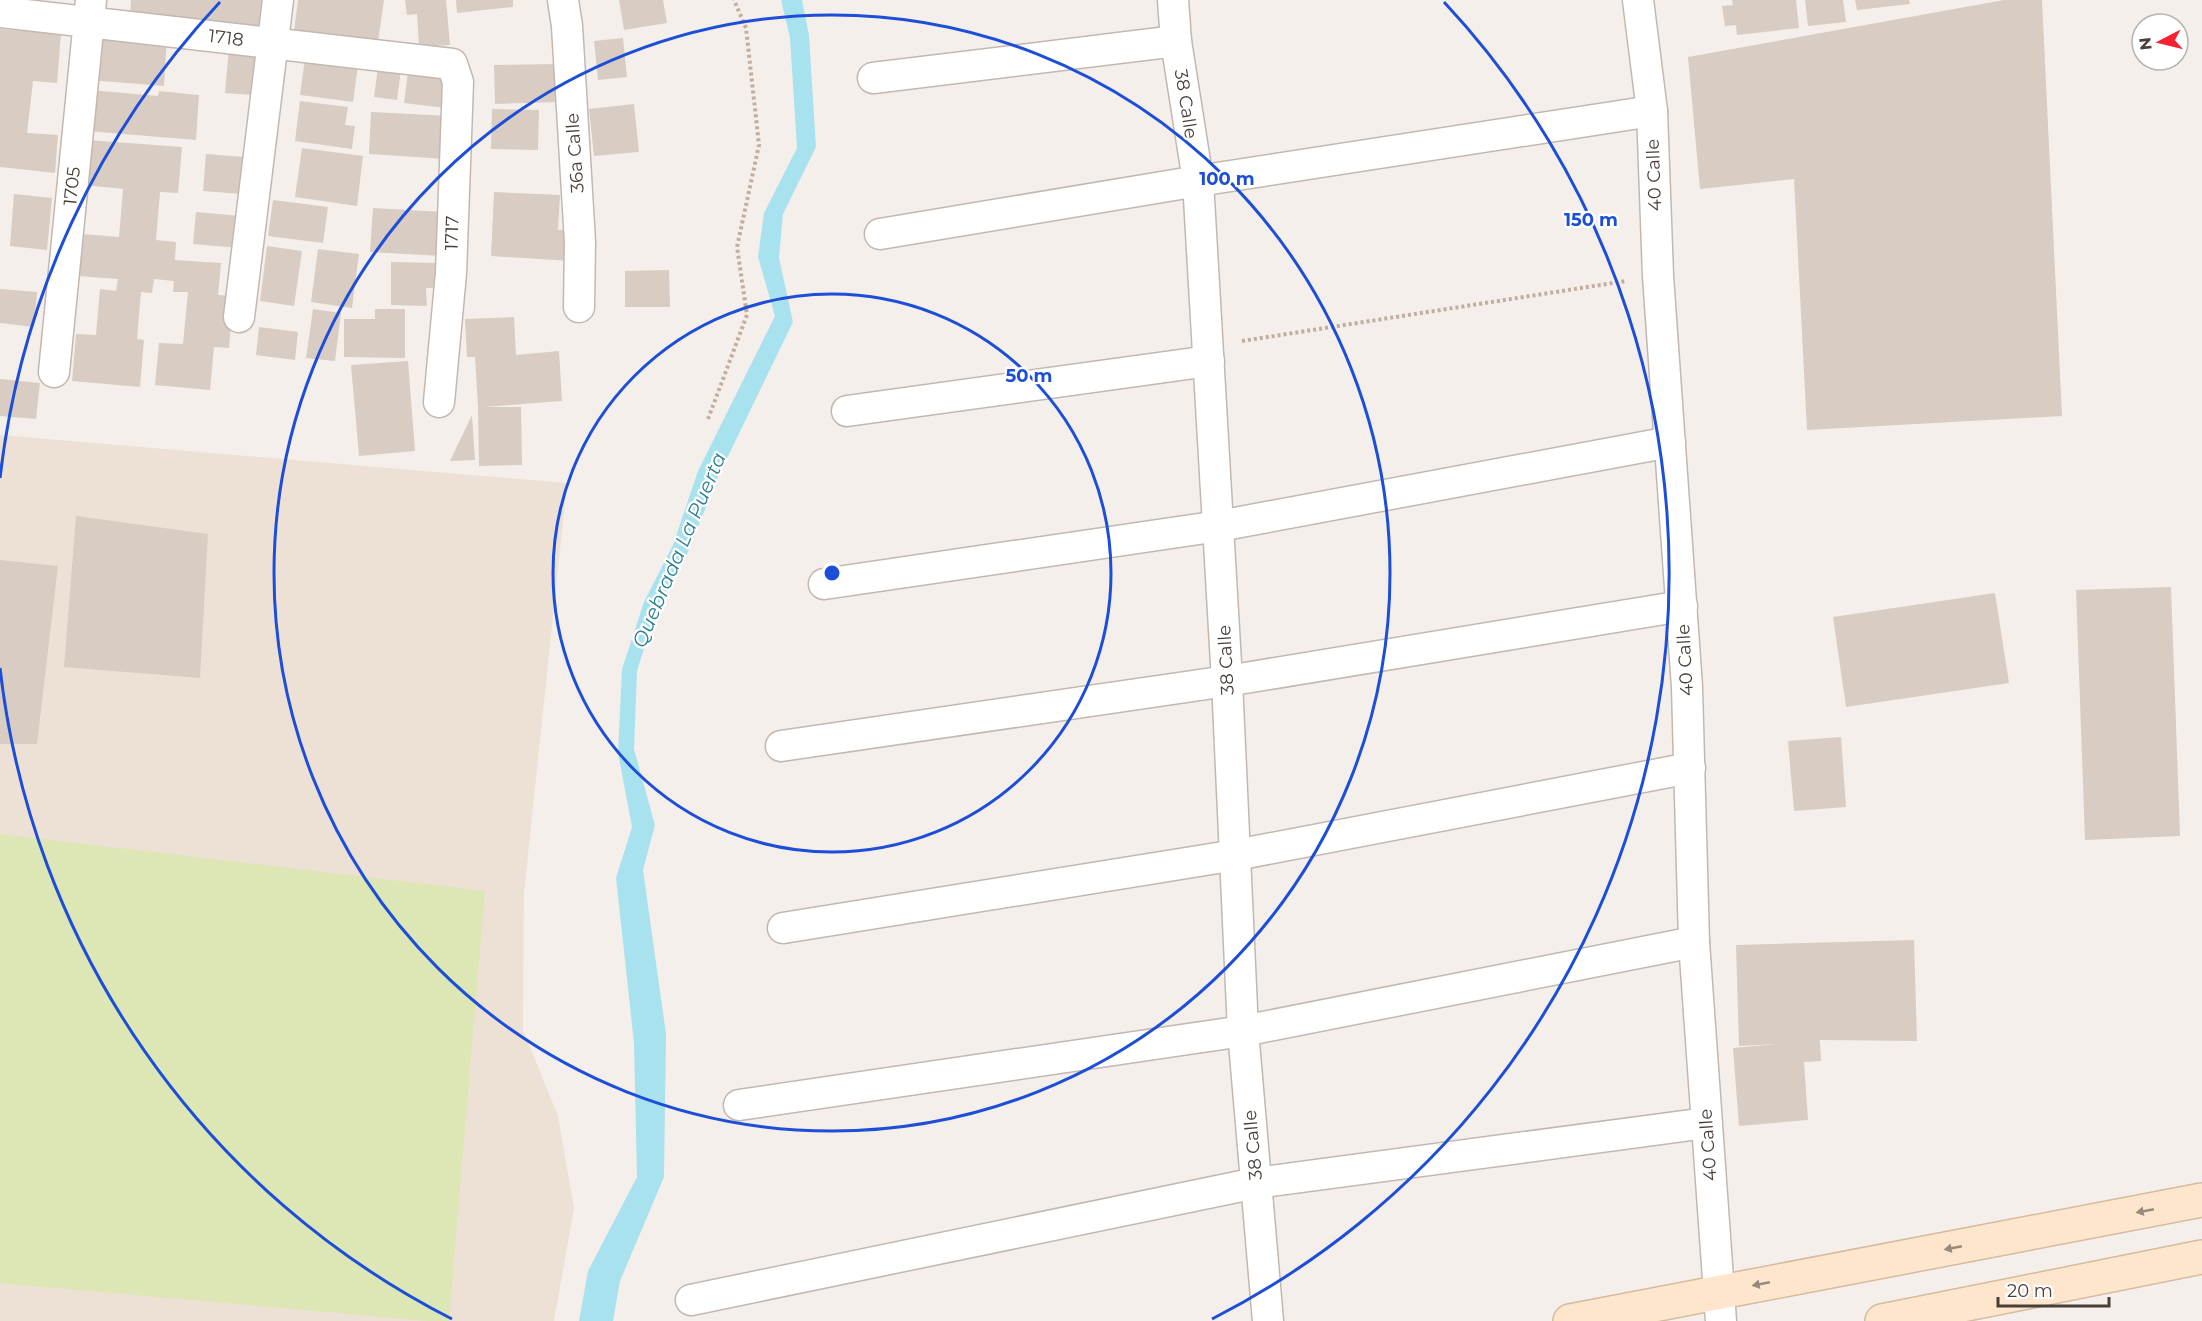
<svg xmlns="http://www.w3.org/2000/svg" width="2202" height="1321" viewBox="0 0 2202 1321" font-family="Montserrat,sans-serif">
<rect width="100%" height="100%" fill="#f5efeb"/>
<path fill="#ede1d5" d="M0,435L567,483L524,893L523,1030L558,1116L574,1208L554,1321H0Z"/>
<path fill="#dce7b5" d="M0,834L485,891L449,1321H428L0,1283Z"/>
<path fill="#a9e2ef" d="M781,0H802L809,35L816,147L783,214L779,258L793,322L718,477L687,554L657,607L637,671L634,749L655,825L643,870L666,1034L664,1177L620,1281L613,1321H579L588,1271L637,1177L634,1043L616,878L632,827L618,753L622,669L644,602L673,545L698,471L775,316L758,257L764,213L797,148L790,38Z"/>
<g fill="#d9ccc3">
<path d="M131,0H267L264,34L130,19Z"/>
<path d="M298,0H384L378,42L294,31Z"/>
<path d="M405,0H446L450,45L419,47L417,14L407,15Z"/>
<path d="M456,0H513V7L457,13Z"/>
<path d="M619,0H663L667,23L624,30Z"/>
<path d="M1732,0H1796L1799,28L1737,35L1736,25L1725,26L1722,6L1733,5Z"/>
<path d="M1805,0H1843L1846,22L1808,26Z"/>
<path d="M1855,0H1909L1910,4L1857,10Z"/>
<path d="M2004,0H2042L2062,416L1807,430L1794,179L1700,189L1688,57Z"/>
<path d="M0,29L61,34L57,83L33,81L27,133L58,135L55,173L0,167Z"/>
<path d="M93,32L167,38L164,86L89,80Z"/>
<path d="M623,38L627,77L598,80L594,41Z"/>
<path d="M229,46L256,48L252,95L225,93Z"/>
<path d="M305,58L358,65L353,102L300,95Z"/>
<path d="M560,64V102L495,104L494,65Z"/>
<path d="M409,65L450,70L445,108L404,103Z"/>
<path d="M378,67L401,70L397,100L374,97Z"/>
<path d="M90,90L158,96L159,91L199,95L196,140L87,131Z"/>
<path d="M300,101L348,107L345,125L355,126L352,149L295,141Z"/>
<path d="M634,104L639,152L594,156L589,109Z"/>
<path d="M492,109L539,110L538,150L491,149Z"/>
<path d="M371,112L449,116L446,159L369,154Z"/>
<path d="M87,140L182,147L178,193L160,192L156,240L176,242L175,260L221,263L218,295L233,296L229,348L214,347L210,390L155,385L159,343L183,344L188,292H173L174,281L154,279L152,293L141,292L137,339L144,340L140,387L72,381L76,334L96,335L100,289L116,291L118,279L78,276L82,234L119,237L123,189L84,185Z"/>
<path d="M302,148L363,156L357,206L295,197Z"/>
<path d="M206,154L244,157L241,194L203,191Z"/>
<path d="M494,192L560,195L558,230H574L572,261L491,256Z"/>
<path d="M14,194L52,198L47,250L10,246Z"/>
<path d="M273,200L328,207L323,243L268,236Z"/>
<path d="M373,208L444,212L441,256L370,252Z"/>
<path d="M196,212L241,216L239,248L193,244Z"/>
<path d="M267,246L302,251L294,306L260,301Z"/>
<path d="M318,249L359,254L352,308L311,302Z"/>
<path d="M391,262L438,263V288H426L427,306L391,305Z"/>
<path d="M669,270L670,307H625V271Z"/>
<path d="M0,289L37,292L34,327L0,323Z"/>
<path d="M313,309L341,313L335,361L306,358Z"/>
<path d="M375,309H405V358L344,357V319H375Z"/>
<path d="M514,317L516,355L559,351L562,401L484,407H521L522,465L479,466L478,407L475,357H467L465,319Z"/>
<path d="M259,327L298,332L295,360L256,355Z"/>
<path d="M408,361L415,451L359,456L351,365Z"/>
<path d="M0,379L40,383L36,419L0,416Z"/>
<path d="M472,415L475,460L450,461Z"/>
<path d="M76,516L208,534L200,678L64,667Z"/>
<path d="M0,560L58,566L37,744H0Z"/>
<path d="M2171,587L2180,836L2085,840L2076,590Z"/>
<path d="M1995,593L2009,683L1846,707L1833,617Z"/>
<path d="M1841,737L1846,807L1794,811L1788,741Z"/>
<path d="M1914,940L1917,1041L1820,1040L1821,1061L1804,1062L1808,1120L1739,1126L1733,1048L1776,1044L1739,1046L1736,945Z"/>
</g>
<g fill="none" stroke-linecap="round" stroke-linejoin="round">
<defs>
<g id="street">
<path d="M563,0L567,26L580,242L579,307"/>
<path d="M1173,0L1176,41L1198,181L1227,681L1243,1031L1268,1321"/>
<path d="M1638,0L1652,111L1658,276L1687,687L1694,942L1721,1321"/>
<path d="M0,12L452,64L458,82L451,273L439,402"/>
<path d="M873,78L1176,41"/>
<path d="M880,234L1198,181L1652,111"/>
<path d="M239,317L278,0"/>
<path d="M54,372L91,0"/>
<path d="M847,411L1209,361"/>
<path d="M824,584L1219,526L1670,442"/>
<path d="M781,746L1227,681L1682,606"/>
<path d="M783,928L1236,855L1690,768"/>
<path d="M739,1105L1243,1031L1694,942"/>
<path d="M691,1300L1256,1183L1706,1123"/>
</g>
<g id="secondary">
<path d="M1570,1321L2202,1200"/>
<path d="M1882,1321L2202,1257"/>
</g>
</defs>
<use href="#street" stroke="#c3b8b0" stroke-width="33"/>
<use href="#secondary" stroke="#d6bb9e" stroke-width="36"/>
<g stroke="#c2ad9f" stroke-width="4" stroke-dasharray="3 3" stroke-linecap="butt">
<path d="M1242,341L1626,281"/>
<path d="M708,419L747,315L737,247L759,145L746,28L734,0"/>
</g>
<use href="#street" stroke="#fff" stroke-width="30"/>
<use href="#secondary" stroke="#fde6cc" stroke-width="33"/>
</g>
<defs><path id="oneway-solid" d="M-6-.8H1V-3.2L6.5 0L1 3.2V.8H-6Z" transform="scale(1.5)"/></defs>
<g fill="#9a8a7b">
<use href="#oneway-solid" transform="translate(2145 1211) rotate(169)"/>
<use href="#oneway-solid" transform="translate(1953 1248) rotate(169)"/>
<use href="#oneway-solid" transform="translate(1761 1284) rotate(169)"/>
</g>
<g fill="none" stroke="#1d4ed8" stroke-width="3">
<circle cx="832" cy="573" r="279"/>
<circle cx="832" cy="573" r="558"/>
<path d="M452 1319A837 837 0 0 1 0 668M0 478A837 837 0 0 1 220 2M1444 2A837 837 0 0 1 1212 1319"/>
</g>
<g text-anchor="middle" stroke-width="4.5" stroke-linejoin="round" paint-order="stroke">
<g font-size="18" fill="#493f38" stroke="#fff">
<text transform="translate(226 38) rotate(7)" y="6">1718</text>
<text transform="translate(1186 104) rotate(81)" y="6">38 Calle</text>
<text transform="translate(575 153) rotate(-94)" y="6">36a Calle</text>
<text transform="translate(1654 175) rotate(-92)" y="6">40 Calle</text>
<text transform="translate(72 186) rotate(-84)" y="6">1705</text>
<text transform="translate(452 233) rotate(-88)" y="6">1717</text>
<text transform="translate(1226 660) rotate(-93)" y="6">38 Calle</text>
<text transform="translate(1685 660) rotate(-93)" y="6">40 Calle</text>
<text transform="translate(1253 1145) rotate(-95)" y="6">38 Calle</text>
<text transform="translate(1708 1145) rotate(-94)" y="6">40 Calle</text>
</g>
<g font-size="20" font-style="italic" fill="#2c7f93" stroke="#fff">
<text transform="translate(679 550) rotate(-67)" y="7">Quebrada La Puerta</text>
</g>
</g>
<circle cx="832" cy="573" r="9" fill="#1d4ed8" stroke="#fff" stroke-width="3"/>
<g font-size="18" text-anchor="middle" font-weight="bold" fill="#1d4ed8" stroke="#fff" stroke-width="4.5" stroke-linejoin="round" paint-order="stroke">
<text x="1227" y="185">100 m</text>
<text x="1591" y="226">150 m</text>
<text x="1029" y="382">50 m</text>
</g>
<g transform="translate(2160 42) rotate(263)"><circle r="28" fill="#ffffff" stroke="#b6b2af" stroke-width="1.5"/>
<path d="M0-4.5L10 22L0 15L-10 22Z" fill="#f42232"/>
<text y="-9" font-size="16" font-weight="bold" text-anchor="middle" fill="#493f38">N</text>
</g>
<path d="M1998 1297v9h111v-9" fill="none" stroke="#493f38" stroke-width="3"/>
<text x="2007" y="1297" font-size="18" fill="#493f38" stroke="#ffffff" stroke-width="4.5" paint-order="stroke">20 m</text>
</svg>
